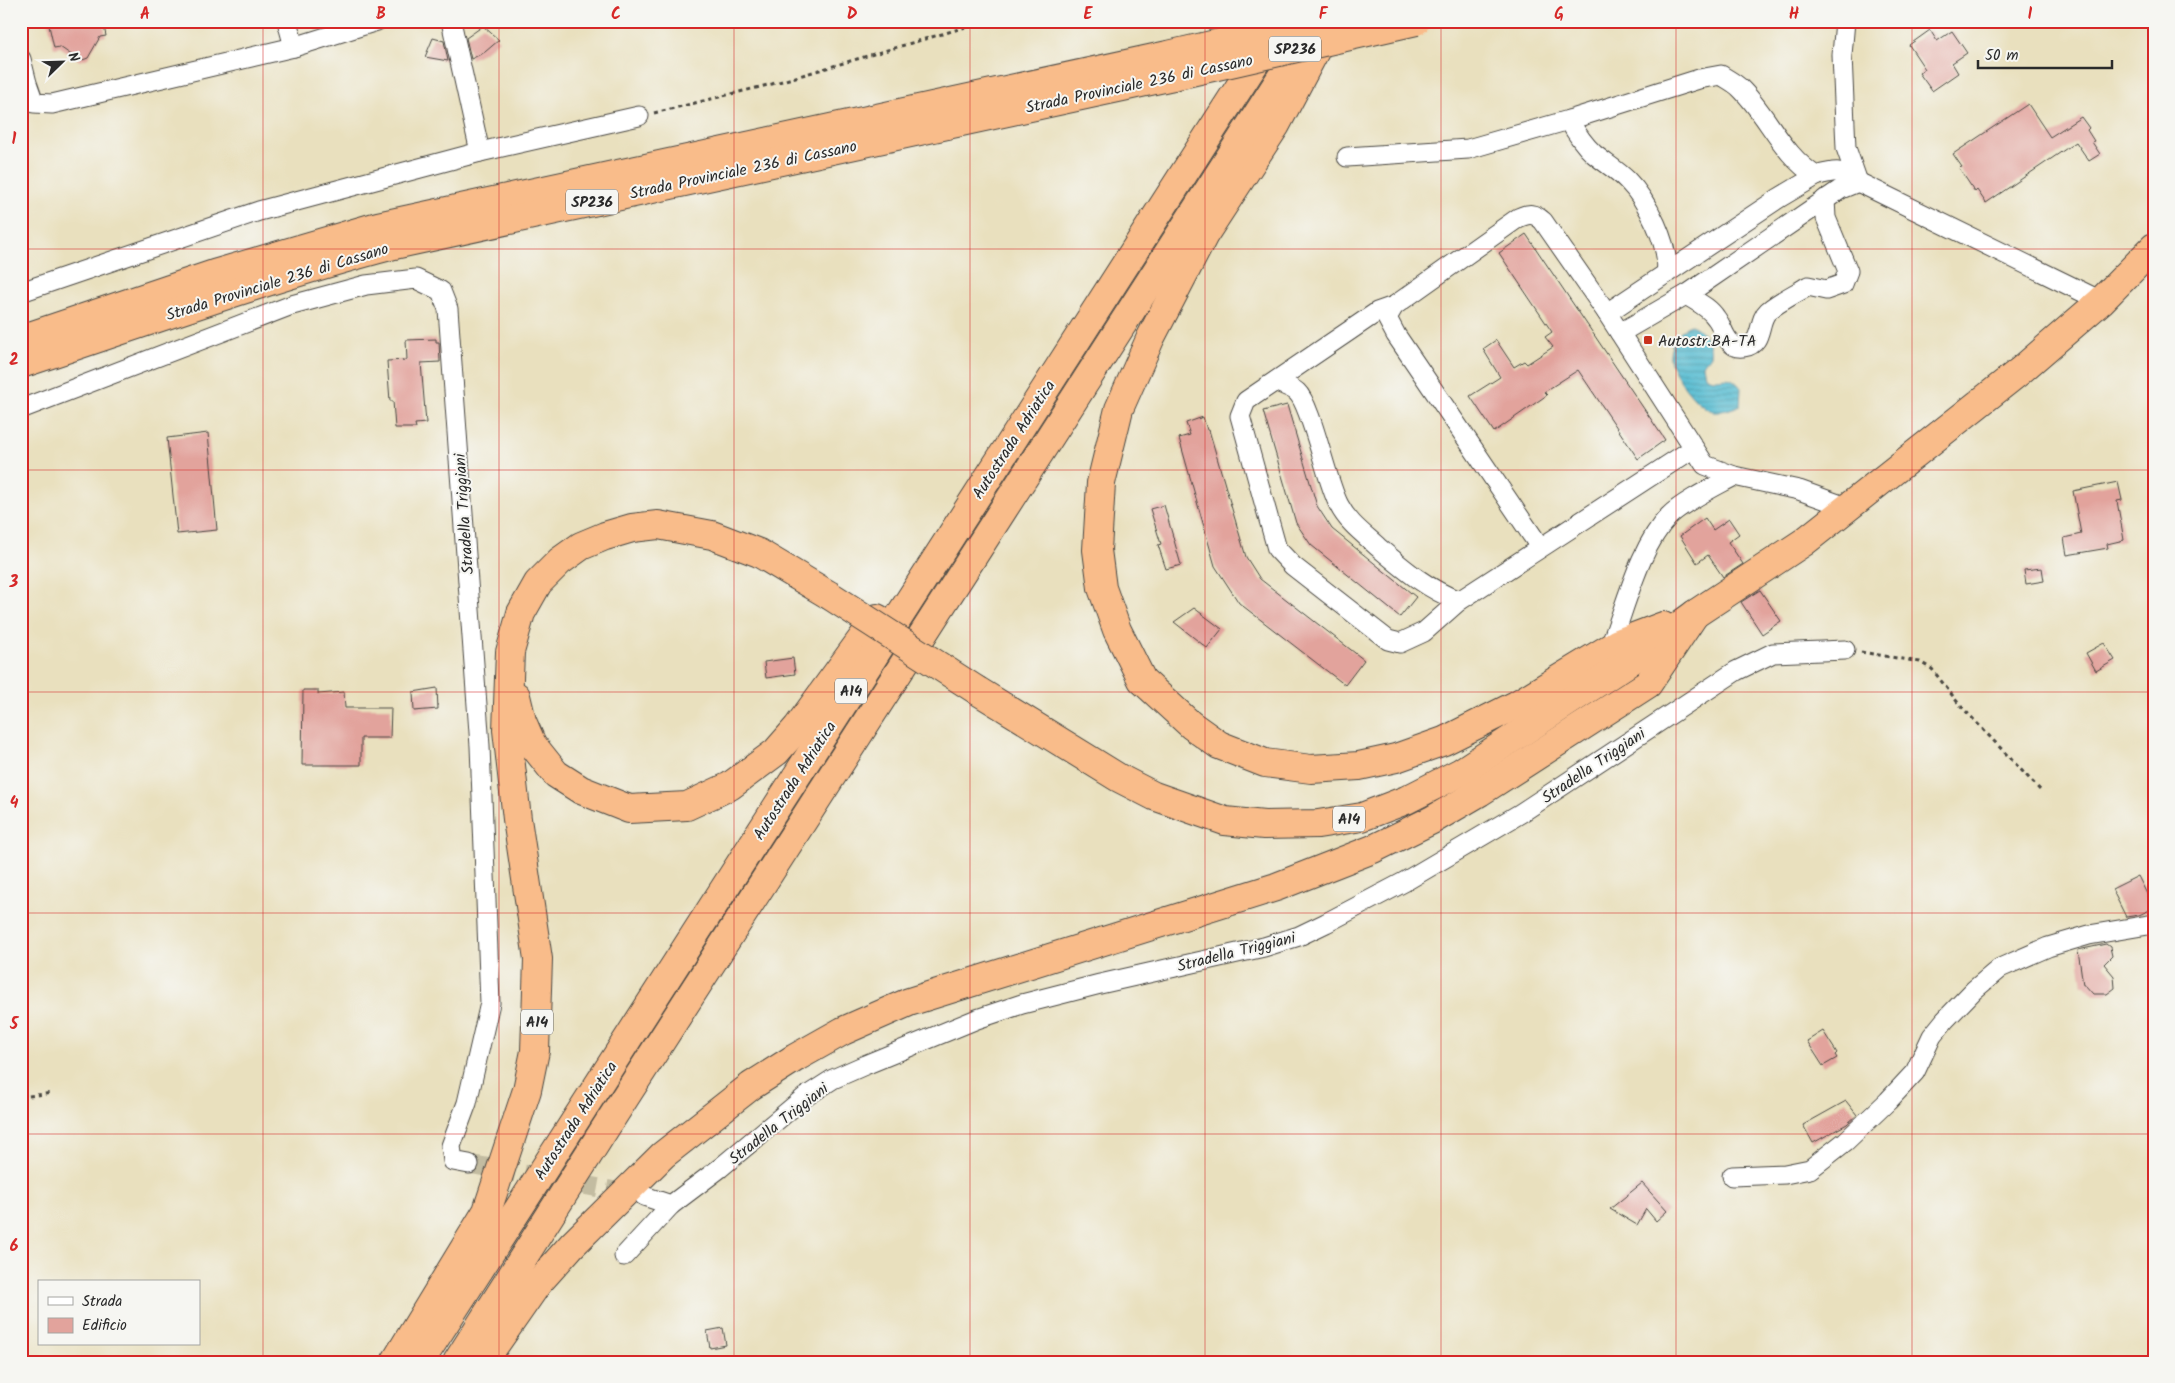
<svg xmlns="http://www.w3.org/2000/svg" width="2175" height="1383" viewBox="0 0 2175 1383" font-family="Kalam,sans-serif">
<defs>
<pattern id="water-rules" width="6" height="5" patternUnits="userSpaceOnUse" patternTransform="scale(1.25)"><rect width="6" height="5" fill="#53bbd1"/><path d="M0 2.5h6" fill="none" stroke="#4598aa"/></pattern>
</defs>
<rect width="100%" height="100%" fill="#f6f6f2"/>
<filter id="ink" filterUnits="userSpaceOnUse"><feTurbulence type="fractalNoise" baseFrequency=".02" numOctaves="2"/><feDisplacementMap in="SourceGraphic" scale="10" xChannelSelector="R" yChannelSelector="G"/><feConvolveMatrix kernelMatrix="1 2 1 2 8 2 1 2 1" color-interpolation-filters="sRGB"/></filter>
<filter id="wash" filterUnits="userSpaceOnUse"><feTurbulence type="fractalNoise" baseFrequency=".0096" numOctaves="4" result="noise"/><feDisplacementMap in="SourceGraphic" scale="20" xChannelSelector="R" yChannelSelector="G"/><feGaussianBlur stdDeviation="1.12" result="paint"/><feColorMatrix in="noise" values="0 0 0 0 0 0 0 0 0 0 0 0 0 0 0 0 0 1.4 0 .05"/><feComposite in="paint" operator="in"/></filter>
<g filter="url(#wash)">
<rect width="100%" height="100%" fill="#e9e0be"/>
<path fill="url(#water-rules)" stroke="#3f737e" d="M1691,325C1701,328 1713,344 1710,355C1709,358 1705,361 1703,365L1705,376C1720,385 1727,369 1741,388L1740,405C1732,409 1722,412 1713,411C1698,408 1672,373 1670,359C1669,345 1678,329 1691,325Z"/>
<g id="blocks">
<g fill="#e2a39c">
<path d="M48,21H103L106,36L100,37L88,58L80,61L60,47L54,48Z"/>
<path d="M483,26L499,40L485,52L471,59L466,38Z"/>
<path d="M1930,30L1937,41L1952,31L1967,53L1952,63L1958,73L1932,91L1919,73L1925,69L1909,45Z"/>
<path d="M433,38L444,41L448,61L425,57Z"/>
<path d="M2028,104L2050,137L2081,117L2089,128L2087,130L2094,141L2092,142L2100,154L2089,161L2076,142L1986,203L1977,190L1975,192L1959,168L1962,167L1953,154Z"/>
<path d="M1526,234L1665,440L1638,459L1578,370L1544,392L1547,395L1494,432L1470,396L1500,377L1483,349L1496,340L1514,367L1524,361L1527,364L1553,347L1545,337L1552,332L1499,253Z"/>
<path d="M436,339V342H439L440,362L421,363L426,423L415,424L416,428H395L393,401H390L387,361L407,360L406,340Z"/>
<path d="M1287,405L1317,506L1332,529L1416,597L1400,617L1311,545L1296,523L1263,411Z"/>
<path d="M1203,417L1207,430H1209L1246,557L1260,579L1364,660L1345,685L1239,603L1215,566L1179,438L1190,435L1186,423Z"/>
<path d="M208,433L217,530L177,534L167,438Z"/>
<path d="M2118,482L2122,500L2117,501L2124,540L2107,544L2108,548L2067,555L2064,538L2081,534L2073,491Z"/>
<path d="M1164,505L1181,565L1166,569L1158,545L1161,544L1150,509Z"/>
<path d="M1705,518L1713,530L1729,519L1739,534L1728,542L1743,564L1723,577L1708,555L1697,563L1680,536Z"/>
<path d="M2042,568L2044,581L2026,584L2024,570Z"/>
<path d="M1760,590L1781,621L1762,634L1741,602Z"/>
<path d="M1194,608L1222,629L1207,648L1174,622Z"/>
<path d="M2104,643L2115,660L2096,671L2086,653Z"/>
<path d="M793,658L795,674L766,678L764,662Z"/>
<path d="M437,688L438,709L414,711L413,692Z"/>
<path d="M303,690H318V694L344,692L345,708H391L390,738H361V765H302Z"/>
<path d="M2138,876L2154,908L2139,915L2126,917L2112,889Z"/>
<path d="M2106,944L2110,947L2112,956L2104,964L2114,976L2115,988L2107,994H2093L2085,985H2083L2078,950Z"/>
<path d="M1823,1031L1837,1053L1835,1055L1837,1058L1823,1066L1807,1041Z"/>
<path d="M1846,1101L1857,1115L1847,1124L1813,1143L1803,1125Z"/>
<path d="M1642,1183L1667,1211L1656,1221L1646,1209L1637,1225L1610,1209Z"/>
<path d="M723,1328L726,1345L710,1348L707,1331Z"/>
</g>
</g>
</g>
<g filter="url(#ink)">
<use href="#blocks" fill-opacity="0" stroke="#484641" stroke-width="1"/>
<g fill="none" stroke-linecap="round" stroke-linejoin="round">
<path stroke="#c3bca1" stroke-width="19" stroke-dasharray="19 9" stroke-linecap="butt" d="M469,1164L632,1194"/>
<defs>
<g id="minor">
<path d="M451,21L480,152"/>
<path d="M1845,21L1842,55L1846,148L1858,182"/>
<path d="M294,47L377,21"/>
<path d="M21,59L27,83L34,103L52,104L294,47L287,21"/>
<path d="M1569,120C1576,133 1583,144 1594,154C1605,163 1617,170 1627,180C1646,199 1671,246 1666,274"/>
<path d="M1347,157L1468,149L1569,120L1699,79L1721,75C1727,79 1735,83 1740,88C1768,115 1782,155 1816,176C1832,171 1846,168 1858,182L2101,301"/>
<path d="M21,292L259,211L480,152L639,116"/>
<path d="M1686,295C1697,302 1709,307 1716,318C1722,325 1723,335 1730,342C1733,346 1738,348 1744,347C1764,344 1757,321 1768,311C1780,301 1795,294 1808,286L1826,290L1843,284L1848,271L1826,218L1825,199"/>
<path d="M1394,306L1387,318L1396,335L1540,547"/>
<path d="M1607,313L1779,198L1816,176"/>
<path d="M1620,333L1689,293L1841,189L1858,182"/>
<path d="M1276,381C1282,385 1292,387 1297,392C1312,406 1326,481 1339,505C1348,523 1364,534 1378,547C1404,569 1427,589 1459,601"/>
<path d="M21,409L292,305L366,285L416,279L441,291L448,309L480,746L490,1003L467,1103L451,1146L453,1161L469,1164"/>
<path d="M1694,448L1459,601L1424,632L1400,643L1388,640L1293,566L1277,549L1240,416L1246,401L1377,312L1394,306L1518,218C1529,213 1534,213 1543,221L1607,313L1705,465L1734,476L1799,490L1849,508"/>
<path d="M1609,649C1625,609 1639,547 1669,516C1683,502 1716,486 1734,476"/>
<path d="M1732,1176L1785,1174L1810,1169L1846,1141L1888,1101L1915,1072L1932,1036L1945,1020L1974,990L2000,968L2048,947L2089,935L2154,924"/>
<path d="M644,1196L671,1205L720,1168L805,1097L833,1079L865,1065L977,1019L1022,1004L1100,984L1264,947L1299,936L1326,923L1404,882L1521,813L1736,671L1773,653L1845,650"/>
<path d="M624,1256L671,1205"/>
</g>
<g id="highway">
<path d="M1331,21L1276,125L1204,235L1151,337L1119,409L1101,483L1097,550L1102,588L1117,630L1142,680L1191,725L1219,745L1265,763L1311,769L1359,766L1396,758L1444,741L1516,705L1618,643L1663,626"/>
<path d="M21,339L214,274L378,226L1168,55"/>
<path d="M21,364C145,323 268,278 394,245L1173,76"/>
<path d="M978,691L1119,778L1154,796L1225,821L1264,825L1318,824L1362,817L1406,800L1461,772L1629,662L1695,614L1804,542L2020,371L2101,301L2154,247"/>
<path d="M516,696L522,721L532,744L556,774L581,790L629,809L687,806L730,786L776,752L797,728L877,618"/>
<path d="M395,1362L487,1211L527,1090L535,1051L538,959L517,819L507,730L510,652L521,613L538,583L560,561L581,546L605,536L632,528L658,525L712,535L759,553L829,595"/>
<path d="M420,1362L1269,41"/>
<path d="M457,1362L606,1127L1311,31"/>
<path d="M483,1362L538,1283L572,1245L663,1155L751,1086L795,1058L843,1031L909,1002L1276,887L1373,849L1432,820L1480,792L1648,684L1695,614"/>
</g>
</defs>
<use href="#minor" stroke="#484641" stroke-width="21"/>
<use href="#highway" stroke="#484641" stroke-width="30"/>
<g stroke="#484641" stroke-width="3" stroke-dasharray="4 4" stroke-linecap="butt">
<path d="M654,113L772,84L986,21"/>
<path d="M1861,652L1920,662L1932,669L1959,704L2042,792"/>
<path d="M21,1097L52,1093"/>
</g>
<use href="#minor" stroke="#fff" stroke-width="19"/>
<use href="#highway" stroke="#f9bc8a" stroke-width="28"/>
<defs>
<g id="highway-bridge">
<path d="M1168,55L1315,21"/>
<path d="M1173,76L1416,21"/>
<path d="M829,595L978,691"/>
</g>
</defs>
<use href="#highway-bridge" stroke="#484641" stroke-width="30" stroke-linecap="butt"/>
<use href="#highway-bridge" stroke="#f9bc8a" stroke-width="28"/>
</g>
</g>
<path fill="none" stroke="#d62828" stroke-width="1" stroke-opacity="0.55" d="M263,21V1362M499,21V1362M734,21V1362M970,21V1362M1205,21V1362M1441,21V1362M1676,21V1362M1912,21V1362M21,249H2154M21,470H2154M21,692H2154M21,913H2154M21,1134H2154"/>
<rect fill="#c8321e" stroke="#f6f6f2" stroke-width="2" x="1643" y="335" width="10" height="10" rx="2.5"/>
<g text-anchor="middle" stroke-width="4" stroke-linejoin="round" paint-order="stroke">
<g fill="#f6f6f2" stroke="#686867" stroke-width="1">
<rect x="1269" y="36.5" width="52" height="25" rx="4"/>
<rect x="566" y="189.5" width="52" height="25" rx="4"/>
<rect x="835" y="678.5" width="32" height="25" rx="4"/>
<rect x="1333" y="806.5" width="32" height="25" rx="4"/>
<rect x="521" y="1009.5" width="32" height="25" rx="4"/>
</g>
<g font-size="15" font-weight="bold" fill="#2b2b2b">
<text x="1295" y="54">SP236</text>
<text x="592" y="207">SP236</text>
<text x="851" y="696">A14</text>
<text x="1349" y="824">A14</text>
<text x="537" y="1027">A14</text>
</g>
<g font-size="16" fill="#2b2b2b" stroke="#f6f6f2">
<text transform="translate(1139 83) rotate(-12)" y="6">Strada Provinciale 236 di Cassano</text>
<text transform="translate(743 169) rotate(-12)" y="6">Strada Provinciale 236 di Cassano</text>
<text transform="translate(277 281) rotate(-17)" y="6">Strada Provinciale 236 di Cassano</text>
<text transform="translate(1013 439) rotate(-57)" y="6">Autostrada Adriatica</text>
<text transform="translate(463 514) rotate(-94)" y="6">Stradella Triggiani</text>
<text transform="translate(1593 765) rotate(-34)" y="6">Stradella Triggiani</text>
<text transform="translate(794 780) rotate(-57)" y="6">Autostrada Adriatica</text>
<text transform="translate(1236 951) rotate(-14)" y="6">Stradella Triggiani</text>
<text transform="translate(575 1120) rotate(-57)" y="6">Autostrada Adriatica</text>
<text transform="translate(778 1123) rotate(-38)" y="6">Stradella Triggiani</text>
</g>
<g font-size="16" fill="#2b2b2b" stroke="#f6f6f2" text-anchor="start">
<text x="1658" y="346">Autostr.BA-TA</text>
</g>
</g>
<rect width="2175" height="1383" fill="none" stroke="#f6f6f2" stroke-width="55"/>
<rect x="38" y="1280" width="162" height="65" fill="#f6f6f2" stroke="#a5a5a2"/>
<rect x="48" y="1297" width="25" height="8" fill="#ffffff" stroke="#a5a5a2"/>
<text x="82" y="1306" font-size="15" fill="#2b2b2b">Strada</text>
<rect x="48" y="1318" width="25" height="15" fill="#e2a39c" stroke="#a5a5a2"/>
<text x="82" y="1330" font-size="15" fill="#2b2b2b">Edificio</text>
<g transform="translate(62 62) rotate(67)" stroke="#f6f6f2" stroke-width="4" paint-order="stroke">
<path d="M0-4L9 19L0 12L-9 19Z" fill="#2b2b2b"/>
<text y="-8" font-size="14" font-weight="bold" text-anchor="middle" fill="#2b2b2b">N</text>
</g>
<path d="M1978 60v8h134v-8" fill="none" stroke="#2b2b2b" stroke-width="2.5"/>
<text x="1985" y="60" font-size="15" fill="#2b2b2b" stroke="#f6f6f2" stroke-width="4" paint-order="stroke">50 m</text>
<rect x="28" y="28" width="2120" height="1328" fill="none" stroke="#d62828" stroke-width="2"/>
<g font-size="16" text-anchor="middle" font-weight="bold" fill="#d62828">
<text x="145" y="19">A</text>
<text x="381" y="19">B</text>
<text x="616" y="19">C</text>
<text x="852" y="19">D</text>
<text x="1088" y="19">E</text>
<text x="1323" y="19">F</text>
<text x="1559" y="19">G</text>
<text x="1794" y="19">H</text>
<text x="2030" y="19">I</text>
<text x="14" y="144">1</text>
<text x="14" y="365">2</text>
<text x="14" y="587">3</text>
<text x="14" y="808">4</text>
<text x="14" y="1029">5</text>
<text x="14" y="1251">6</text>
</g>
</svg>
